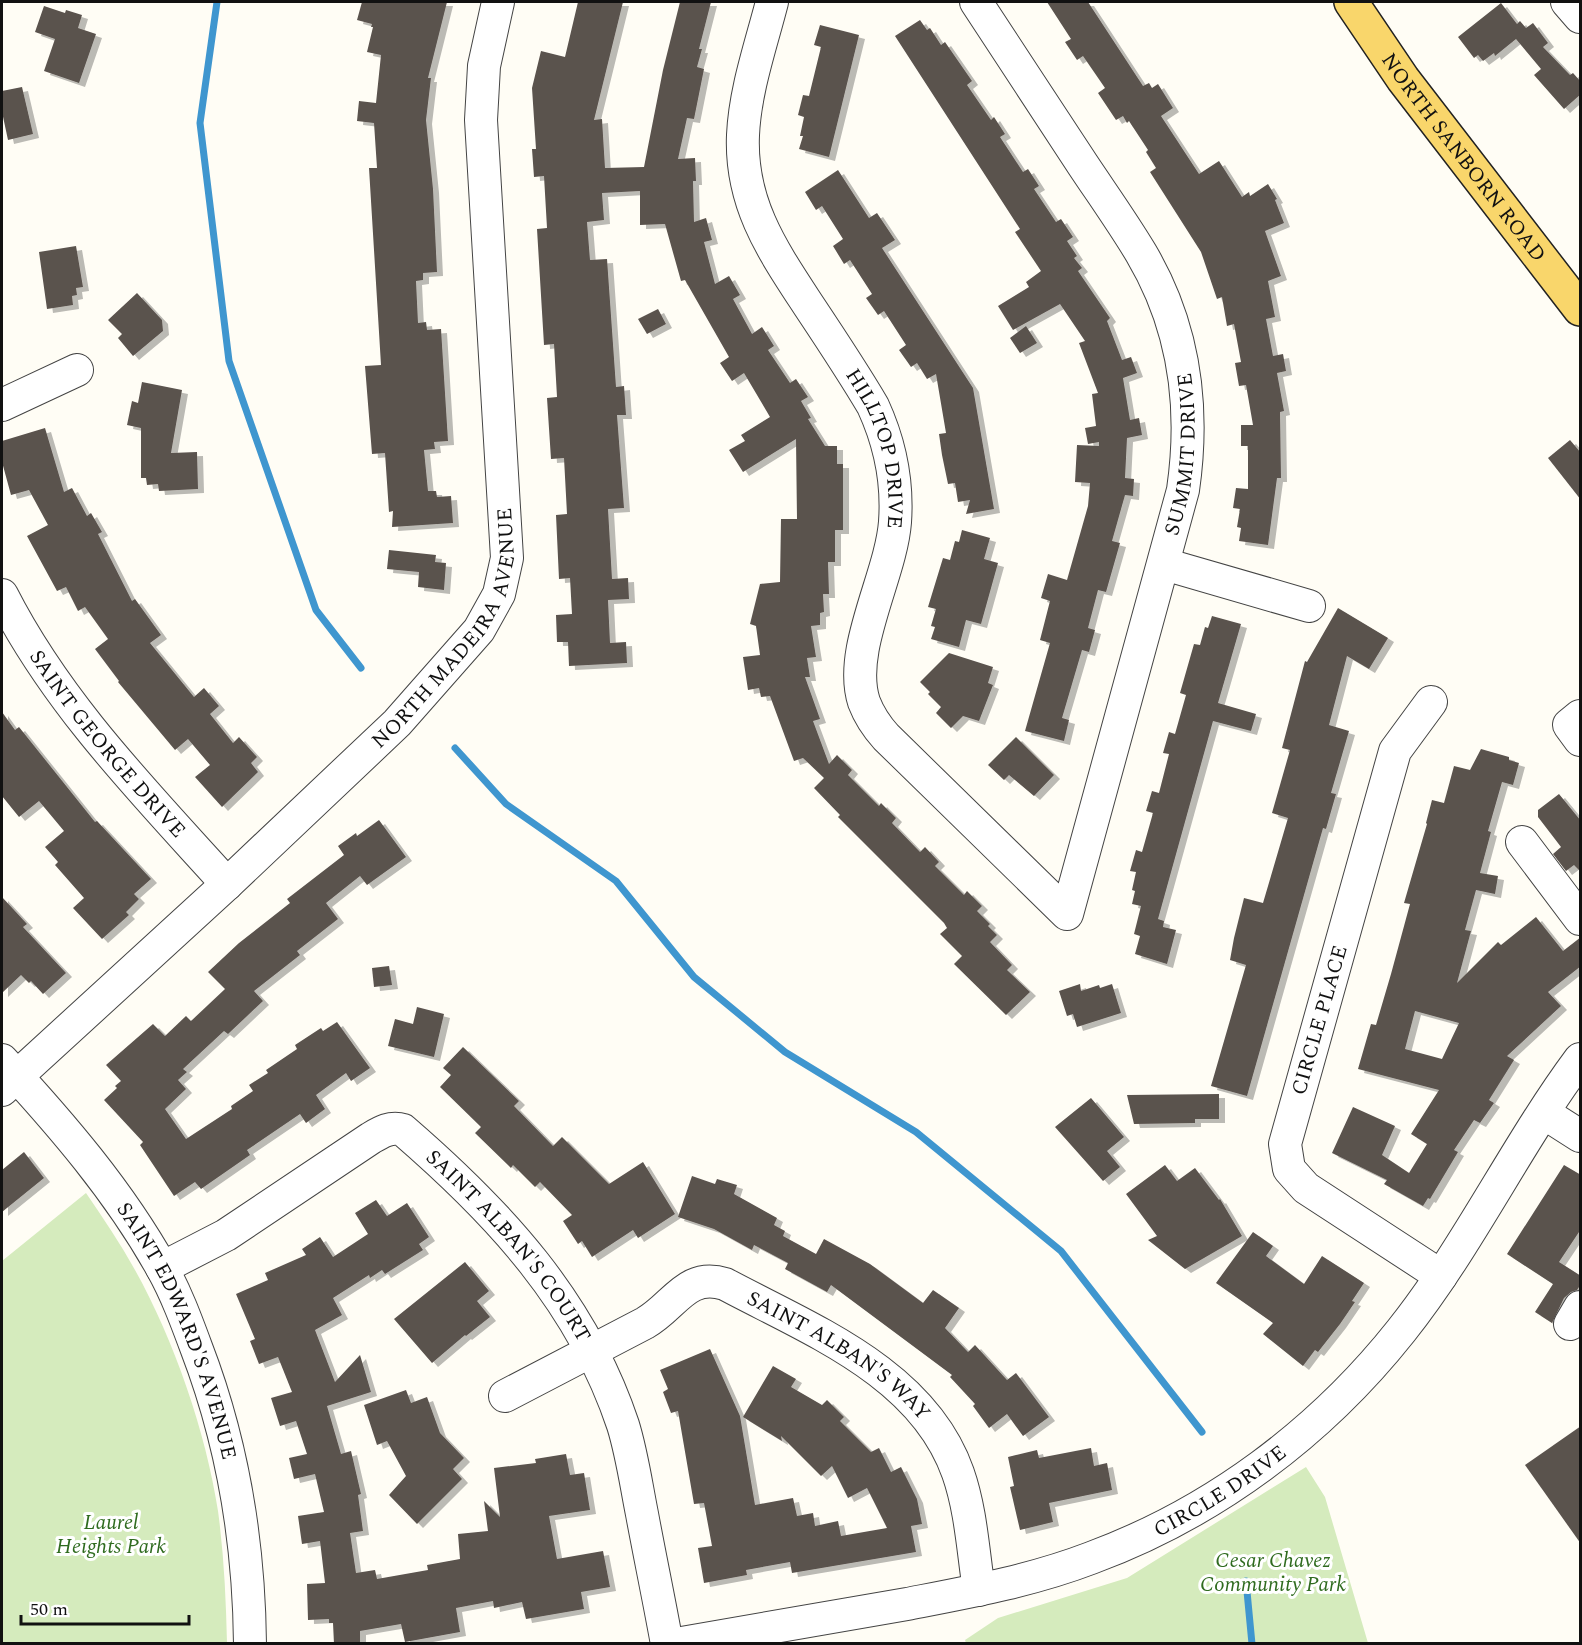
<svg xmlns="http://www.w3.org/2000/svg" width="1582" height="1645" viewBox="0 0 1582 1645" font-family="Spectral,serif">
<defs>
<filter id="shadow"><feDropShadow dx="6" dy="4" stdDeviation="0" flood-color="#0004"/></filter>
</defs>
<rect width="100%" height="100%" fill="#fffdf5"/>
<g fill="#d5ebbd">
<path d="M86,1193C103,1218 120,1243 135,1270C174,1340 206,1432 218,1511C224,1555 226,1599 227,1643H2V1261Z"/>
<path d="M1306,1467L1325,1497L1368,1643H966L965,1640L998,1618L1127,1578Z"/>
</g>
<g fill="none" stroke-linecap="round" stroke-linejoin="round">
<g stroke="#3f96cf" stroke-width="7">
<path d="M217,2L200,123L229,361L316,610L361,668"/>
<path d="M455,748L506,804L616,881L694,977L785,1052L916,1132L1061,1251L1202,1432"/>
<path d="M1246,1581L1252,1644"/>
</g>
</g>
<g fill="#5a524d" fill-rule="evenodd" filter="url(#shadow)">
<path d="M362,2H447L428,78H431L426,120L433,189L437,272L423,273V280L416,281L418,323L426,322L427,330L441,329L448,441L434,442L435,449L424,450L428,491H436L437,497L451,496L453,523L392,527L393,511L389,512L385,453L372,454L365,366L381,365L369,168H377L374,123L357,121L359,101L376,103L381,55L367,52L373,27H371L372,24L357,20Z"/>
<path d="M578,2H623L594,120L602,119L605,168L644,167L663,70L680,2H711L699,49H702L697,67L704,69L694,119L687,118L678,159L695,158L696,181H693L694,222L706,218L712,240L704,242L715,284L729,276L740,295L733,299L752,334L762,327L774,346L768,350L790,383L796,379L808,397L801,401L811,418L808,419L825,446H837V464H843V530H835V562H828L829,594H823L824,612L820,613V625L811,626L816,657L807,658L810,677H805L820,719L813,721L829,764L837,755L852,770L848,775L879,806L881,803L896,818L892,823L920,852L925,847L939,862L935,866L964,895L967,891L982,906L977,911L990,924L988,926L997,935L990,942L1012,965L1007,970L1030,992L1006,1015L954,964L962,956L940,934L947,928L944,923L838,817L840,815L814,788L824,778L803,758L794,761L770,696L761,697L759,688L748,690L743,657L760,655L756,626L750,624L760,584L780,582L781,519H797L796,439L743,472L729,450L745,441L741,435L770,417L744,373L732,381L720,363L729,357L685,280L681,281L665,224L640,225V191L602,193L604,220L587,222L590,260L607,259L616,387L624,386L626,415H617L624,508L608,509L612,579L628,578L629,599L608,600L610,643L626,642L627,663L569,666L568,642H557L556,615L572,614L570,578L559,579L556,515L567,514L564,458L551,459L547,398L557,397L554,344L544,345L537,229L547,228L544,176L534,177L532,149H536L532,88L541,51L565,57Z"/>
<path d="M1047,2H1088L1143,86L1149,83L1152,88L1158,84L1173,108L1161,116L1199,174L1219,161L1242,197L1249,192L1250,196L1268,184L1277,199L1275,200L1284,223L1265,231L1281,276L1268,281L1275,317L1266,319L1273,356L1283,354L1286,371L1277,373L1284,411L1280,412L1281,478H1277L1268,545L1239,541L1241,528L1237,527L1240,509L1233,508L1236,488L1248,489V446H1241V425H1253L1246,385L1239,386L1235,363L1241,362L1234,324L1227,326L1222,297L1217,299L1201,252L1150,172L1156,168L1146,152L1148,150L1129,121L1127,123L1123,116L1116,120L1098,93L1105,88L1083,56L1077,60L1065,42L1071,39Z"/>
<path d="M1501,3L1517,24L1520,21L1526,28L1533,23L1548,43L1543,47L1570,75L1573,73L1581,82V94L1564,109L1534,75L1541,69L1516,39L1495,56L1494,53L1483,61L1478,55L1474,58L1458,37Z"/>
<path d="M44,6L65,13L66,10L82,15L78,28L96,34L79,83L44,71L55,39L35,32Z"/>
<path d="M920,20L927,30L930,28L941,45L945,42L972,81L967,85L991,120L994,117L1005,134L1000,137L1023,172L1028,169L1039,186L1034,189L1056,222L1061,219L1073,237L1067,241L1077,256L1074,258L1082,268L1078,271L1110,318L1107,321L1122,360L1131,357L1137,373L1123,378L1130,420L1139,418L1142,435L1127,438L1125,478L1134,479L1133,496L1125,495L1112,541L1120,543L1106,592L1098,590L1088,628L1095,630L1089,652L1082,650L1062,718L1069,720L1064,741L1025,731L1050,643L1040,640L1050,601L1041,598L1048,574L1067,580L1088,506L1090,483L1075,482L1077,445L1099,446V442L1088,444L1085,428L1096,426L1092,394L1098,393L1079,343L1085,341L1060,304L1013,330L998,306L1029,287L1026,282L1041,271L1015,232L1020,229L895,36Z"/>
<path d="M820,25L859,35L829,157L799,149L803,136H800L804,117L798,115L803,95L809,96L821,47L814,45Z"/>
<path d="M22,87L33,134L8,140L2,112V91Z"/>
<path d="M838,170L869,218L877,213L895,240L882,248L973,388L994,509L966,514L970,500L958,502L955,483L948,484L942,455L939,434L946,433L936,374L927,379L917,363L911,367L899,350L906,345L884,311L878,315L866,298L872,294L850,260L844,264L833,246L843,239L822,206L816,210L805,192Z"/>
<path d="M76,246L83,287L76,288L77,295L72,296L73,305L47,309L39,252Z"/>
<path d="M137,293L162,320L163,331L133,356L118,338L122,334L108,320Z"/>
<path d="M658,309L666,324L647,334L638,319Z"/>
<path d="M1026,326L1037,343L1020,353L1010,338Z"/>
<path d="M142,382L182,390L171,453L197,452L198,489L159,491L158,484L147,485L146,478H141V428L127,425L132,401L138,403Z"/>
<path d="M45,428L64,492L72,488L87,516L91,513L102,532L98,534L132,601L135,599L161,635L150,643L194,697L204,688L219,706L210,714L233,743L239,737L257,757L251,763L258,772L222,807L195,777L210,765L188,739L175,750L118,682L119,681L95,649L108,639L85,607L78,611L66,587L57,591L27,536L48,525L29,490L11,495L2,462V441Z"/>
<path d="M1570,440L1581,453V500L1548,458Z"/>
<path d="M962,530L990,538L984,559L998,563L981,624L966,620L959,647L931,639L935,627L931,626L936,609L928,607L943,558L950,560L955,541L959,542Z"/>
<path d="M389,550L436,555L435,562L446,563L444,590L418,587L419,572L387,569Z"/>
<path d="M1338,608L1388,638L1369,669L1347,656L1329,725L1349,731L1331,793L1336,794L1326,829L1323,828L1247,1096L1211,1086L1246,965L1230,960L1234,938L1244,898L1263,903L1288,818L1272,813L1290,750L1282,748L1305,661L1307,662Z"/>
<path d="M1212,616L1241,624L1218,703L1256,714L1251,731L1213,721L1158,919L1164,921L1163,927L1176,930L1167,964L1135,954L1140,936L1134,934L1141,906L1132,904L1135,891L1132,890L1136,872L1130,871L1136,850L1142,852L1153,813L1146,811L1152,791L1159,793L1169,754L1163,753L1169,732L1175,734L1186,695L1180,693L1194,644L1200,645L1205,627L1208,628Z"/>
<path d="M949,653L993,667L988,683L993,685L979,721L963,716L951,728L936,713L941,707L928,694L930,692L920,682Z"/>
<path d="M2,712L15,730L19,727L95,822L97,821L151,879L134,894L139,899L126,912L129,915L102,939L73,908L84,898L55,865L58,862L45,847L64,831L39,801L19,817L2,796Z"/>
<path d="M1016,737L1054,775L1034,796L1009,775L1004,780L988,765Z"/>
<path d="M1481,749L1509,757V760L1519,763L1513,785L1502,782L1488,831L1491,832L1480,873L1498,876L1495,894L1476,890L1465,930L1471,931L1457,983L1498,942L1501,945L1536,917L1563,951L1581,937V966L1548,992L1561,1006L1507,1056L1514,1060L1489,1100L1494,1103L1480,1123L1474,1120L1454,1150L1458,1152L1430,1199L1428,1198L1423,1206L1384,1184L1387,1180L1332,1153L1353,1107L1395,1126L1382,1155L1409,1173L1427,1144L1411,1134L1439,1090L1358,1069L1371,1024L1376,1025L1391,974L1410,904L1404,903L1427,824L1426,823L1432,800L1444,803L1454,766L1470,770ZM1415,1011L1459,1023L1442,1059L1405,1049Z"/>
<path d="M1559,794L1581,821V872L1574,865L1566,871L1553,854L1561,847L1538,817V810Z"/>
<path d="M379,820L406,857L367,885L360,876L326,903L338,919L297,951L300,955L254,991L263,1001L228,1034L224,1031L183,1069L187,1072L178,1080L186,1089L165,1109L186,1139L232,1109L231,1106L253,1091L249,1085L268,1073L266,1070L297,1049L295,1045L321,1028L323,1031L337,1022L370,1068L351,1081L346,1073L316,1095L325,1109L306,1123L300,1114L247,1150L250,1155L201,1189L195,1182L174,1196L140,1145L143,1142L104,1100L117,1088L115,1086L121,1081L106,1065L153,1024L165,1036L186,1016L191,1021L225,989L208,972L239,943L290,903L287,899L344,855L338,846L356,833L357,836Z"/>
<path d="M2,897L27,924L23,927L66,973L43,994L31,981L29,983L21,975L2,993Z"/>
<path d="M389,966L392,985L374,987L372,968Z"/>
<path d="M1080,984L1081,991L1099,985L1100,988L1112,984L1121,1013L1077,1027L1073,1014L1067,1016L1059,991Z"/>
<path d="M417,1007L444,1014L434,1057L388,1046L395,1019L413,1024Z"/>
<path d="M463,1047L519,1101L514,1106L553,1146L562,1137L609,1184L643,1162L675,1214L638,1238L633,1230L592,1257L582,1241L578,1244L563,1221L572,1215L540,1182L535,1187L513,1165L511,1168L475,1133L481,1127L440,1087L451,1075L443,1068Z"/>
<path d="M1219,1094V1119H1195V1123L1134,1124L1127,1095Z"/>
<path d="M1091,1098L1124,1137L1107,1151L1120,1167L1103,1181L1055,1127Z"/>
<path d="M24,1152L44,1178L2,1212V1170Z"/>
<path d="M1165,1165L1177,1181L1195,1168L1219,1200L1220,1199L1242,1236L1185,1269L1148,1240L1157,1236L1126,1194Z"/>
<path d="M1564,1165L1581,1175V1229L1559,1262L1581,1276V1284L1577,1290L1571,1292L1564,1298L1552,1323L1535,1312L1553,1284L1507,1254Z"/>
<path d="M692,1176L715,1184L717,1179L737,1185L734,1194L777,1218L774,1225L785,1231L783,1236L816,1254L824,1239L870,1264L923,1303L933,1290L959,1308L945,1328L968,1352L975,1345L1007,1380L1016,1373L1049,1417L1023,1436L1007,1414L989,1428L973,1406L975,1404L950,1377L952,1375L831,1285L827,1292L785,1269L788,1263L754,1245L752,1250L714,1229L678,1217Z"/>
<path d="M376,1200L387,1216L407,1203L429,1237L419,1244L423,1250L385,1274L382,1270L370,1278L369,1275L333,1298L342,1315L315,1330L335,1382L360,1355L371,1392L327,1406L341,1454L351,1451L361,1494L358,1495L363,1531L350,1533L356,1573L375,1570L377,1579L428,1570L427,1565L460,1559L458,1534L488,1531L484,1501L500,1517L494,1468L536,1463L535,1459L566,1454L570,1475L584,1473L590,1510L549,1516L557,1559L603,1551L610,1587L581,1592L584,1609L526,1619L522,1602L494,1608L493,1601L456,1608L460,1632L405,1642L401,1624L360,1631V1643L334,1644L333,1623H329V1619L308,1620L307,1584L325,1583L320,1541L302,1544L298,1516L324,1512L315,1474L294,1479L289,1458L307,1454L296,1421L280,1426L271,1398L292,1392L278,1357L259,1364L250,1341L255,1339L236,1294L268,1280L265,1273L306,1255L302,1249L320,1237L333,1257L368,1234L355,1213Z"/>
<path d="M1253,1232L1273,1246L1266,1256L1304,1284L1322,1256L1364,1283L1352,1301L1355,1302L1340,1324L1318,1352L1315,1350L1303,1366L1263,1334L1273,1323L1216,1283Z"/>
<path d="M465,1262L489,1291L477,1301L490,1317L466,1336L465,1335L432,1363L394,1319Z"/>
<path d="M710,1349L740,1416L755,1505L793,1498L797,1516L813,1513L815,1526L838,1521L841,1536L887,1528L867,1488L848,1498L832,1466L821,1476L781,1436L782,1441L743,1417L773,1366L796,1379L791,1387L822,1405L827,1400L844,1417L840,1421L871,1452L879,1448L891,1472L901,1467L917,1499L922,1524L911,1526L916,1552L792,1573L790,1562L746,1570L747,1575L704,1583L698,1548L712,1546L704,1503L694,1504L678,1411L671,1413L663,1392L668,1389L660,1370Z"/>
<path d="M406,1390L411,1403L427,1397L440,1433L464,1458L453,1469L462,1479L417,1524L389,1495L406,1476L387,1441L377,1445L364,1405Z"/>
<path d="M1581,1426V1544L1525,1465Z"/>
<path d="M1091,1448L1094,1466L1107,1463L1112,1490L1049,1503L1053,1522L1020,1530L1010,1487L1014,1486L1008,1457L1037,1450L1039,1458Z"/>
</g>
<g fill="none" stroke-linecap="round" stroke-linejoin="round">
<defs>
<g id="minor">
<path id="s1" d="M772,2C761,45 745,90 743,135C740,204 773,251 809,306C831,339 853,372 873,406C890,443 898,480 895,522C891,576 847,650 864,702C869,715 877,727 886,737L1067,914L1183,490C1195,407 1185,327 1141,253C1123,223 1103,195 1083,165C1047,111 1012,56 976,2"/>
<path d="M1567,2L1580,17"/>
<path d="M2,405L77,370"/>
<path d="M1164,564L1309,606"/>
<path id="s2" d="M2,595C58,705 145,793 227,884"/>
<path d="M1431,702L1395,751L1285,1144L1289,1169L1306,1188L1441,1276"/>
<path d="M1580,716L1569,725L1580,740"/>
<path d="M1522,842L1580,919"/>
<path id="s3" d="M2,1060C61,1124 119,1191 162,1268C176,1293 186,1320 196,1347C233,1443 249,1541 250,1644"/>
<path id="s4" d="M2,1090L227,884L397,723L479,630L499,594L507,558L481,120L484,66L498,2"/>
<path d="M1544,1113L1580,1136"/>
<path id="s5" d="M162,1268L226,1235L371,1138C381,1132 391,1126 403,1130C499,1213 582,1302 623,1425C632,1454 636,1484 642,1514C650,1557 659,1600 667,1644"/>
<path d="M1570,1324L1580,1307"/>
<path id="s6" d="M505,1396L645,1323C675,1306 686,1272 725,1284C811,1330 923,1373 958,1473C971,1510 973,1551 979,1590"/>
<path id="s7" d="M676,1644C753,1631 830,1618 907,1604C969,1592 1031,1581 1091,1558C1213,1513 1320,1433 1401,1331C1468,1247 1516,1145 1580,1059"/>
</g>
<g id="major">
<path id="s8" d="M1351,2L1403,79L1580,309"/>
</g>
</defs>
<use href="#minor" stroke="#444" stroke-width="34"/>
<use href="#major" stroke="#222" stroke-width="36"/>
<use href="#minor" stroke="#fff" stroke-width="32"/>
<use href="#major" stroke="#f9d66b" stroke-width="33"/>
</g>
<g text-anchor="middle" stroke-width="6" stroke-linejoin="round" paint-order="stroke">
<g font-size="21" fill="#111" stroke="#fff">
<text dy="7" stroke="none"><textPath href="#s8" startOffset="192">NORTH SANBORN ROAD</textPath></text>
<text dy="7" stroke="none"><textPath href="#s1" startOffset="484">HILLTOP DRIVE</textPath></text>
<text dy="7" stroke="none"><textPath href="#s1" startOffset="1516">SUMMIT DRIVE</textPath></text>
<text dy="7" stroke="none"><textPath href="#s4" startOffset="650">NORTH MADEIRA AVENUE</textPath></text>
<text dy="7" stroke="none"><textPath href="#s2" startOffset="183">SAINT GEORGE DRIVE</textPath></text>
<text transform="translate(1319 1020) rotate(-74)" y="7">CIRCLE PLACE</text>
<text dy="7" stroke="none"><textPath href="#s5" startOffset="438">SAINT ALBAN'S COURT</textPath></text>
<text dy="7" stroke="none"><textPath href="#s3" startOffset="327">SAINT EDWARD'S AVENUE</textPath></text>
<text dy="7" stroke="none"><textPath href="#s6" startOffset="387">SAINT ALBAN'S WAY</textPath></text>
<text dy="7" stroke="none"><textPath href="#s7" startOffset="570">CIRCLE DRIVE</textPath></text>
</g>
<g font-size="21" font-style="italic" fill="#2f6b1f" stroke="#fff">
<text x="111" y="1529">Laurel<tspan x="111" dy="24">Heights Park</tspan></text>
<text x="1273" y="1567">Cesar Chavez<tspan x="1273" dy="24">Community Park</tspan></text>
</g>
</g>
<rect width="1582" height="1645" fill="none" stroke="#111111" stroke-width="6"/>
<path d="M21 1615v9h168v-9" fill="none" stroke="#111111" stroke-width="3"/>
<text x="30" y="1615" font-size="18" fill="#111111" stroke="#ffffff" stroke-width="4.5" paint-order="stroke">50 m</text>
</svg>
